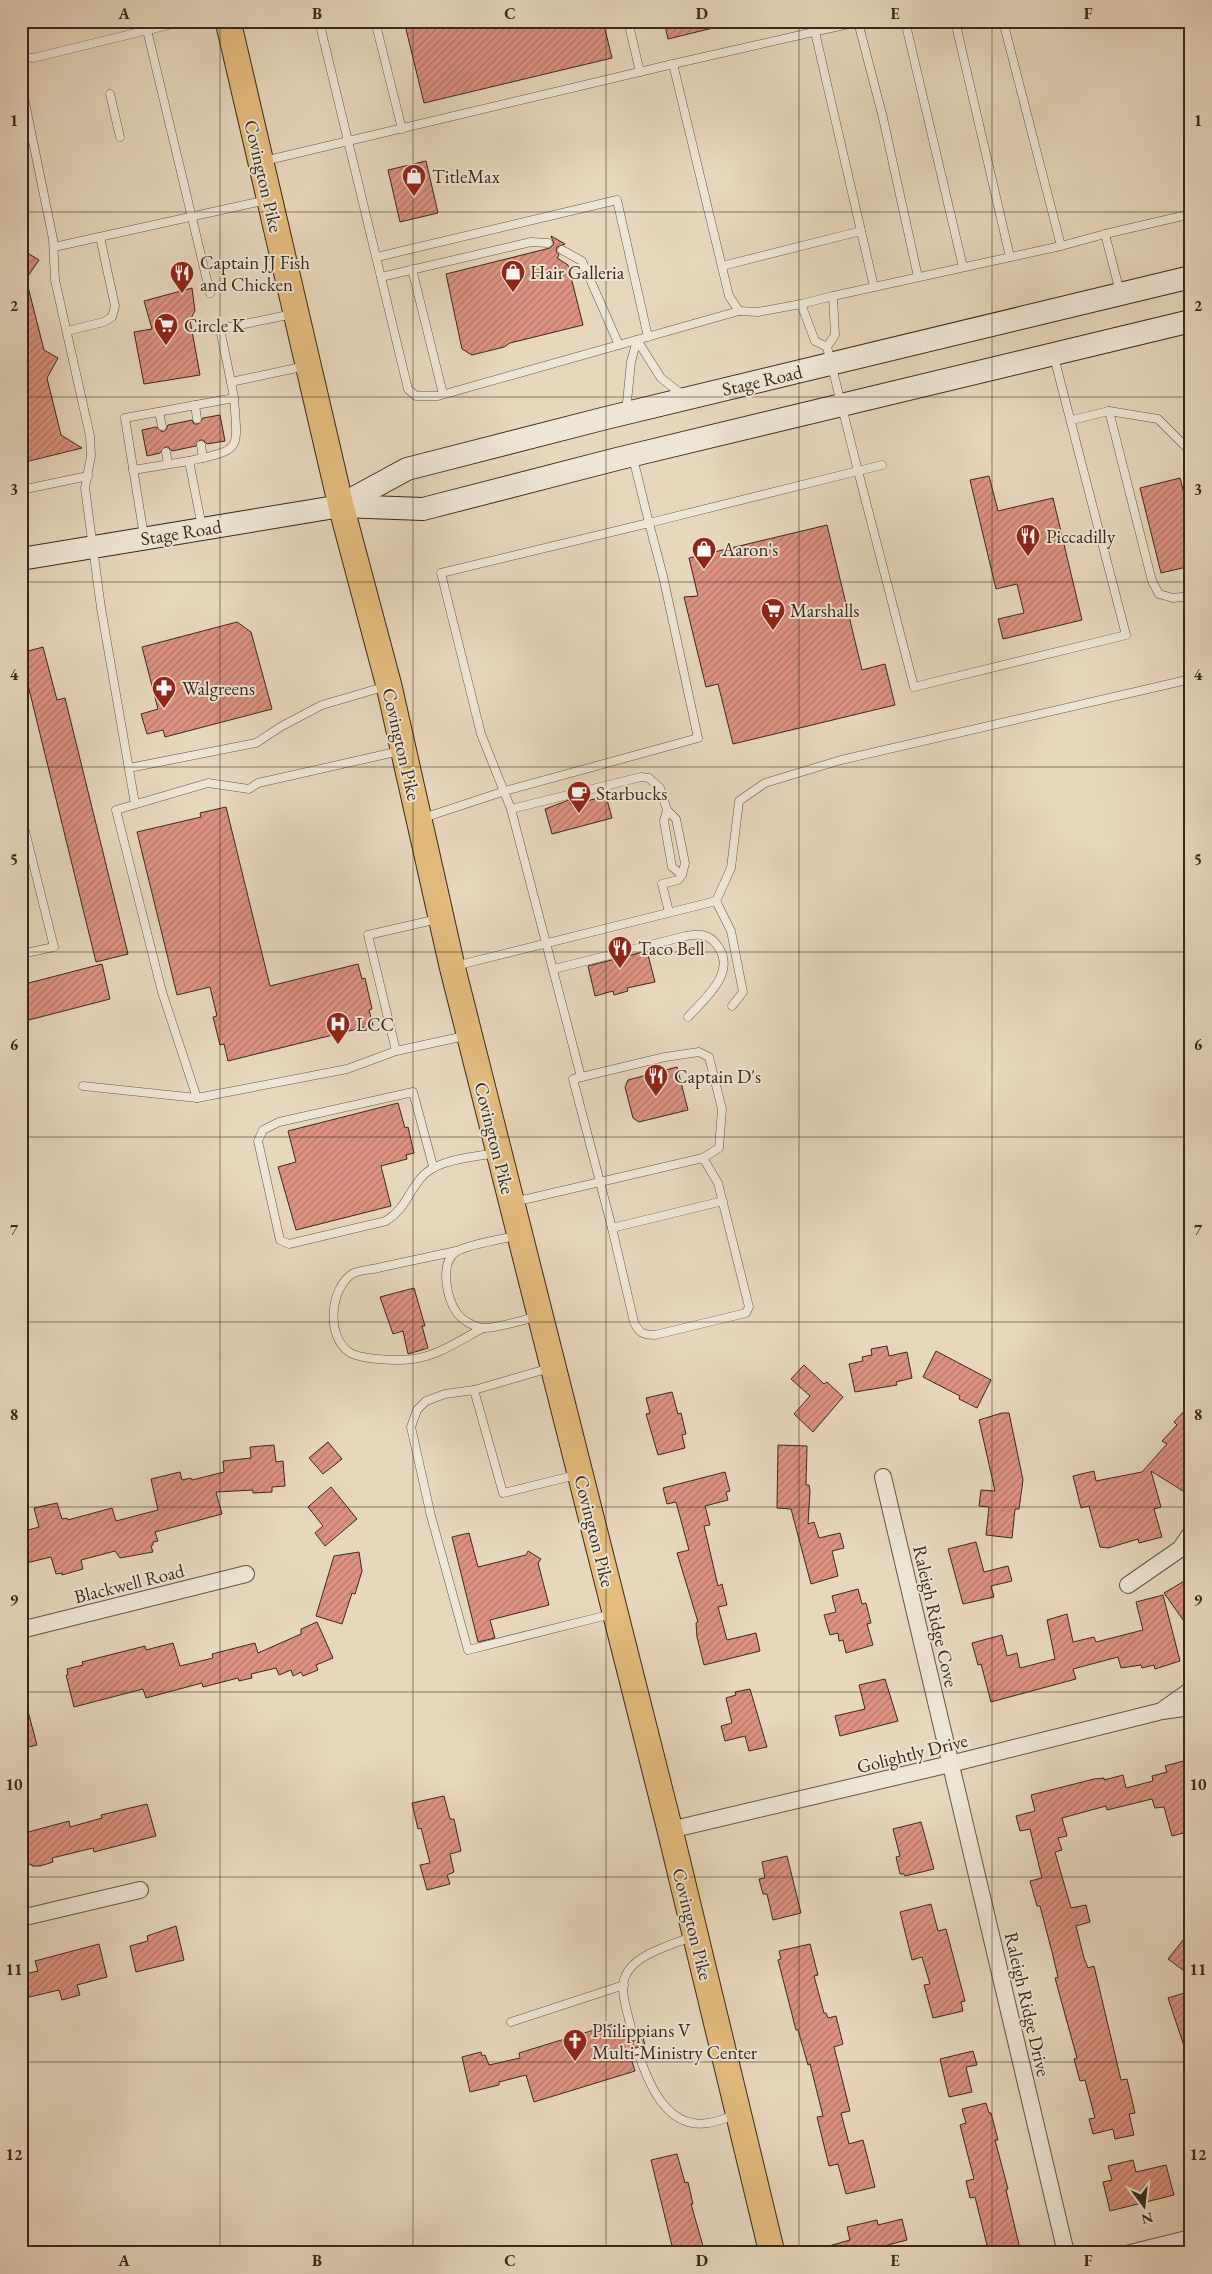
<svg xmlns="http://www.w3.org/2000/svg" width="1212" height="2274" viewBox="0 0 1212 2274" font-family="'EB Garamond',serif">
<defs>
<pattern id="building-hatch" width="6" height="6" patternUnits="userSpaceOnUse" patternTransform="scale(1.25)"><rect width="6" height="6" fill="#dd9281"/><path d="M-1 1l2-2M0 6l6-6M5 7l2-2" fill="none" stroke="#b47769"/></pattern>
</defs>
<rect width="100%" height="100%" fill="#e7d7bd"/>
<filter id="stains"><feTurbulence type="fractalNoise" baseFrequency=".004" numOctaves="4"/><feColorMatrix values="0 0 0 0 .2 0 0 0 0 .09 0 0 0 0 .02 0 0 0 .5 -.17"/></filter>
<radialGradient id="worn" r=".72"><stop offset=".6" stop-color="#630" stop-opacity="0"/><stop offset="1" stop-color="#630" stop-opacity=".3"/></radialGradient>
<g fill="url(#building-hatch)" stroke="#39281b">
<path d="M404,21H603L612,58L424,103Z"/>
<path d="M664,21H716L717,27L668,39Z"/>
<path d="M426,161L438,213L400,222L388,170Z"/>
<path d="M551,236L565,244L557,247L556,251L559,255L557,258L568,265L583,325L510,343L504,347L472,355L462,349L446,274L550,248L554,244Z"/>
<path d="M21,249L39,260L26,279L44,350L58,358L47,378L61,435L82,448L21,463Z"/>
<path d="M192,288L195,311L190,320L200,375L144,384L134,332L152,329L144,301Z"/>
<path d="M220,415L225,441L207,444L203,440H200L196,446L172,451L168,447H165L160,453L147,456L142,430L156,427L163,432L166,430L168,425L192,420L194,424H198L203,418Z"/>
<path d="M989,476L998,511L1053,498L1082,620L1003,639L998,619L1024,613L1017,584L996,589L970,480Z"/>
<path d="M1180,478L1191,520V566L1161,573L1140,488Z"/>
<path d="M827,525L862,670L885,664L895,705L733,744L718,684L706,687L684,597L698,596L689,558Z"/>
<path d="M237,622L251,632L272,709L165,737L163,730L147,734L141,714L158,709L142,647Z"/>
<path d="M43,647L57,700L65,698L128,954L96,962L28,685L21,687V653Z"/>
<path d="M606,796L612,818L552,834L545,809L569,800L571,805Z"/>
<path d="M226,807L270,986L358,964L362,979L365,978L372,1009L369,1010L373,1025L228,1061L224,1044L220,1045L213,1017L217,1016L210,987L177,995L137,832L201,817L200,813Z"/>
<path d="M647,951L655,982L627,988L628,991L614,995L613,991L595,996L588,966Z"/>
<path d="M102,964L110,999L21,1022V985Z"/>
<path d="M677,1067L688,1110L639,1122L633,1118L625,1087L628,1080Z"/>
<path d="M398,1103L405,1128L408,1127L414,1153L406,1155L407,1159L381,1166L391,1206L296,1230L278,1167L296,1162L288,1131Z"/>
<path d="M414,1288L425,1326H422L428,1348L408,1354L403,1331L393,1334L380,1297Z"/>
<path d="M887,1346L889,1356L907,1352L912,1378L896,1382L897,1385L855,1392L849,1364L863,1361L862,1357L872,1355L871,1349Z"/>
<path d="M936,1351L991,1380L977,1408L959,1399L960,1396L923,1377Z"/>
<path d="M804,1365L824,1384L827,1382L843,1397L813,1432L794,1414L810,1396L791,1379Z"/>
<path d="M672,1392L678,1414L681,1413L686,1434L682,1435L685,1448L658,1455L646,1414L650,1413L646,1398Z"/>
<path d="M1191,1404V1496L1151,1471L1161,1507L1154,1509L1162,1537L1139,1543L1138,1539L1108,1548L1100,1547L1089,1506L1081,1508L1073,1476L1094,1471L1096,1481L1142,1472L1167,1444L1162,1441L1177,1425L1174,1422Z"/>
<path d="M1002,1413H1009L1023,1480L1019,1509H1015L1012,1538L986,1535L989,1507L979,1506L981,1490L995,1491L979,1420Z"/>
<path d="M328,1442L342,1459L323,1474L309,1458Z"/>
<path d="M274,1445L276,1462L283,1461L285,1486L272,1487V1492L253,1493V1490L216,1492L222,1514L155,1532L158,1541L153,1542V1545L151,1546L153,1552L120,1558L115,1551L81,1560L83,1569L62,1575V1573L56,1574L51,1557L26,1563L21,1545V1532L39,1527L34,1508L57,1503L62,1519L67,1518L68,1520L112,1508L116,1521L158,1510L151,1479L180,1472L182,1480L191,1478L192,1480L224,1472L223,1461L251,1458L250,1447Z"/>
<path d="M778,1445L807,1446L806,1485H809L810,1491L808,1524L814,1522L819,1538L840,1533L844,1548L832,1551L838,1576L811,1584L791,1509L777,1508Z"/>
<path d="M725,1472L730,1491L726,1492L728,1500L705,1506L710,1525L704,1526L718,1586L722,1584L727,1605L718,1607L727,1640L756,1633L760,1651L704,1665L697,1637L696,1623L698,1622L677,1553L689,1550L676,1502L667,1504L663,1488Z"/>
<path d="M331,1487L357,1519L325,1546L315,1533L323,1526L308,1507Z"/>
<path d="M469,1533L478,1567L526,1555L528,1551L541,1559L538,1563L549,1605L490,1620L495,1638L478,1642L452,1537Z"/>
<path d="M976,1542L984,1572L1008,1566L1012,1581L991,1586L994,1597L963,1604L948,1549Z"/>
<path d="M359,1552L362,1571L355,1594L352,1593L342,1624L316,1616L334,1556Z"/>
<path d="M1191,1577V1631L1164,1593Z"/>
<path d="M858,1589L862,1604L866,1603L871,1623L867,1624L873,1645L846,1653L843,1640L839,1641L838,1633L830,1635L824,1615L836,1612L832,1596Z"/>
<path d="M1163,1595L1180,1661L1155,1669L1154,1665L1142,1668L1141,1665L1121,1668L1118,1657L1073,1669L1076,1679L991,1702L981,1664L978,1665L972,1643L1002,1635L1007,1656L1017,1653L1020,1668L1055,1659L1047,1620L1067,1614L1073,1642L1094,1637L1096,1642L1143,1630L1136,1602Z"/>
<path d="M317,1622L333,1658L316,1665L318,1670L303,1676L301,1672L293,1676L291,1670L279,1675L276,1668L251,1674L252,1678L239,1681L238,1678L203,1687L202,1683L146,1698L143,1689L74,1707L66,1675H68L67,1669L83,1665L82,1662L145,1646L146,1650L173,1643L180,1666L213,1658L212,1654L255,1643L258,1653L301,1634V1629Z"/>
<path d="M885,1679L898,1721L840,1736L835,1716L865,1709L859,1685Z"/>
<path d="M750,1689L767,1747L749,1751L745,1736L725,1741L721,1726L732,1723L726,1698L736,1695L735,1692Z"/>
<path d="M21,1704H26L37,1745L21,1749Z"/>
<path d="M1191,1759V1794L1185,1797L1191,1819V1831L1172,1836L1164,1807L1155,1808L1152,1799L1107,1810L1106,1806L1062,1818L1067,1836L1058,1838L1062,1850L1055,1852L1071,1908L1086,1905L1090,1922L1076,1926L1084,1958L1088,1968L1094,1966L1121,2080L1127,2079L1135,2113L1129,2114L1134,2135L1115,2139L1113,2129L1093,2134L1089,2119L1095,2118L1085,2080L1080,2081L1074,2059L1077,2058L1055,1978L1058,1977L1052,1952L1040,1906H1037L1030,1881L1042,1878L1030,1829L1020,1831L1016,1816L1035,1811L1031,1795L1094,1779L1104,1778V1780L1123,1775L1126,1788L1153,1781L1152,1776L1167,1772L1165,1766Z"/>
<path d="M444,1796L450,1819H454L461,1851L450,1854L454,1872L447,1875L450,1884L427,1890L420,1865L430,1863L421,1828L418,1829L412,1803Z"/>
<path d="M147,1804L156,1836L94,1852L93,1848L52,1858L53,1862L40,1866H32L31,1864L21,1866V1834L69,1821L70,1827L102,1818L101,1815Z"/>
<path d="M921,1822L934,1869L905,1876L904,1874H900L896,1857L900,1856L893,1829Z"/>
<path d="M787,1856L801,1913L773,1920L767,1894H763L759,1879L765,1878L762,1862Z"/>
<path d="M931,1904L938,1931L946,1929L965,2001L961,2002L963,2011L933,2018L924,1985L930,1984L922,1957L912,1960L900,1912Z"/>
<path d="M176,1926L184,1960L136,1972L130,1946L148,1941L147,1936Z"/>
<path d="M1191,1930V1976L1168,1959Z"/>
<path d="M99,1944L107,1977L77,1985L80,1995L62,2000L59,1990L21,1999V1975L38,1971L35,1961Z"/>
<path d="M810,1944L818,1975L814,1976L824,2013H826L828,2018L836,2016L843,2044L834,2047L850,2111L841,2113L849,2144L863,2140L875,2187L846,2194L838,2164L829,2166L817,2117L823,2116L810,2064L808,2065L798,2030H796L778,1960L781,1959L779,1951Z"/>
<path d="M1191,1991V2057L1188,2058L1168,1998Z"/>
<path d="M620,2022L625,2038L628,2037L631,2041H635L638,2038V2034L642,2033L646,2050H643L637,2047L633,2049V2054L630,2055L635,2071L534,2102L526,2075L499,2082V2085L470,2092L462,2057L481,2052L482,2056L485,2055L489,2065L520,2058L519,2053Z"/>
<path d="M973,2051L977,2065L966,2067L972,2092L949,2097L940,2059Z"/>
<path d="M986,2103L989,2113H991L998,2140H995L1008,2189L1006,2190L1021,2253H989L975,2197L970,2198L966,2181L974,2179L960,2125L966,2123L962,2109Z"/>
<path d="M677,2154L685,2183L688,2182L693,2204H691L705,2253H674L672,2246L651,2160Z"/>
<path d="M1133,2160L1136,2172L1166,2165L1174,2195L1110,2211L1103,2182L1112,2180L1108,2166Z"/>
<path d="M902,2219L907,2240L884,2246L886,2253H822V2248L850,2240L847,2227L877,2220L878,2225Z"/>
</g>
<g fill="none" stroke-linecap="round" stroke-linejoin="round">
<defs>
<g id="lane">
<path d="M319,21L408,389L416,396H438L739,311"/>
<path d="M375,21L402,129"/>
<path d="M628,21L640,72"/>
<path d="M905,21L963,267"/>
<path d="M955,21L1010,257"/>
<path d="M858,22L883,118L918,277"/>
<path d="M152,29L185,21"/>
<path d="M147,30L210,293"/>
<path d="M815,32L861,231"/>
<path d="M21,51L25,57L33,58L152,29L151,21"/>
<path d="M21,68L25,57"/>
<path d="M21,83L53,239L55,280L90,436L91,456L85,488L101,608L135,804"/>
<path d="M110,94L120,137"/>
<path d="M264,161L673,64"/>
<path d="M1061,246L1105,234"/>
<path d="M54,247L267,200"/>
<path d="M562,250L582,261L619,345"/>
<path d="M377,257L617,200L648,337"/>
<path d="M722,266L861,231L874,287"/>
<path d="M412,269L443,394"/>
<path d="M381,277L531,242L548,243"/>
<path d="M1120,292L1105,234L1191,214"/>
<path d="M801,304L833,296"/>
<path d="M67,331L104,322L112,317L115,306L100,237"/>
<path d="M827,347L815,341L801,304L758,312L739,311L729,296L673,64L862,21"/>
<path d="M231,382L220,329L293,314"/>
<path d="M195,405L197,419"/>
<path d="M1109,411L1152,581L1159,594L1173,598L1191,596"/>
<path d="M159,412L162,426"/>
<path d="M626,412L631,362L637,340L661,378L684,396"/>
<path d="M1072,420L1109,411L1158,419L1191,452"/>
<path d="M201,445L203,458"/>
<path d="M166,452L168,464"/>
<path d="M633,458L649,523L858,471L914,687L1126,635L1054,357"/>
<path d="M882,465L858,471L827,347L835,335L833,296L1061,246L1003,21"/>
<path d="M133,470L189,461"/>
<path d="M21,490L88,476"/>
<path d="M202,527L189,461C242,449 238,452 234,398"/>
<path d="M144,536L125,418L234,398L231,382L306,366"/>
<path d="M129,768L256,743L282,726L322,705L387,686"/>
<path d="M511,809L641,777L649,778L660,788L667,810L664,821L672,867L682,875"/>
<path d="M667,810L676,819L685,863L682,875L678,880L662,884L669,912"/>
<path d="M21,815L54,947L21,954"/>
<path d="M423,818L505,791L698,738L663,576L649,523L441,573L481,734L511,809L581,1077"/>
<path d="M716,901L731,931L743,992L732,1006"/>
<path d="M438,919L368,935L396,1051L465,1036"/>
<path d="M455,966L716,901L731,868L739,801L765,783L841,760L1191,679"/>
<path d="M554,969L686,936C699,934 708,933 717,945C738,972 705,998 688,1017"/>
<path d="M83,1086L197,1098L347,1069L396,1051"/>
<path d="M197,1098L162,992L116,810L208,783L249,789L258,783L400,751"/>
<path d="M433,1166L413,1092L279,1122L263,1130L258,1141L280,1240L289,1244L386,1221C406,1207 406,1197 420,1179C435,1159 471,1158 495,1153"/>
<path d="M514,1202L703,1158L718,1183L749,1307L746,1313L655,1335C643,1335 639,1333 634,1322L612,1228L723,1201"/>
<path d="M612,1228L573,1079L665,1057L699,1052L709,1057L722,1109L719,1148L703,1158"/>
<path d="M516,1236C502,1239 465,1245 456,1252C439,1263 447,1299 457,1313C462,1320 474,1327 483,1328C495,1329 523,1320 536,1317"/>
<path d="M456,1251C430,1257 404,1262 378,1268C370,1270 358,1270 352,1274C330,1289 326,1336 349,1352C361,1360 399,1361 413,1359C438,1356 462,1339 483,1328"/>
<path d="M550,1368L474,1390L503,1493L576,1475"/>
<path d="M474,1390L445,1394L426,1401L417,1410L411,1427L431,1516L468,1650L612,1614"/>
<path d="M511,2022L624,1985"/>
<path d="M633,2036C630,2021 624,2005 623,1990C621,1957 667,1947 691,1937"/>
<path d="M638,2052C648,2083 667,2130 708,2123C717,2122 726,2118 735,2115"/>
</g>
<g id="street">
<path d="M883,1477L1066,2253"/>
<path d="M1128,1585L1180,1549L1191,1533"/>
<path d="M21,1630L246,1574"/>
<path d="M1164,1709L1191,1690"/>
<path d="M670,1830L950,1764L1162,1711L1191,1707"/>
<path d="M21,1918L140,1890"/>
<path d="M1130,2253L1191,2238"/>
</g>
<g id="secondary">
<path d="M341,505L407,469L606,418L1191,277"/>
<path d="M21,559L341,506L423,509L617,459L1191,321"/>
</g>
<path id="primary" d="M228,21L341,506L389,686L452,966L670,1830L772,2253"/>
</defs>
<use href="#lane" stroke="#645444" stroke-width="9"/>
<use href="#street" stroke="#645444" stroke-width="18"/>
<use href="#secondary" stroke="#39281b" stroke-width="24"/>
<use href="#primary" stroke="#39281b" stroke-width="27"/>
<use href="#lane" stroke="#efe5d4" stroke-width="8"/>
<use href="#street" stroke="#efe5d4" stroke-width="16"/>
<use href="#secondary" stroke="#efe5d4" stroke-width="22"/>
<use href="#primary" stroke="#e4bc7e" stroke-width="25"/>
</g>
<path fill="none" stroke="#39281b" stroke-width="1" stroke-opacity="0.55" d="M220,21V2253M413,21V2253M606,21V2253M799,21V2253M992,21V2253M21,212H1191M21,397H1191M21,582H1191M21,767H1191M21,952H1191M21,1137H1191M21,1322H1191M21,1507H1191M21,1692H1191M21,1877H1191M21,2062H1191"/>
<defs>
<symbol id="shop-pin" viewBox="-11 -11 22 30"><path d="M0 17L-7.5 6A9.5 9.5 0 1 1 7.5 6Z" fill="#8f2418" stroke="#efe5d4"/><path d="M-5-2.5h2.3a2.7 3.5 0 0 1 5.4 0H5L5.5 6h-11ZM-1.5-2.5h3a1.5 2.3 0 0 0-3 0Z" fill="#fff"/></symbol>
<symbol id="restaurant-pin" viewBox="-11 -11 22 30"><path d="M0 17L-7.5 6A9.5 9.5 0 1 1 7.5 6Z" fill="#8f2418" stroke="#efe5d4"/><path d="M-5-6h1v4h1v-4h1v4h1v-4h1v5L-1.5 .5V6h-2V.5L-5-1ZM5-6V6H3V1.5H1.5Q1.5-4 5-6Z" fill="#fff"/></symbol>
<symbol id="supermarket-pin" viewBox="-11 -11 22 30"><path d="M0 17L-7.5 6A9.5 9.5 0 1 1 7.5 6Z" fill="#8f2418" stroke="#efe5d4"/><path d="M-6-5.5h2.5l.6 2H6L4.5 2H-2.5L-4.4-4H-6ZM-1.5 3.2a1.3 1.3 0 1 0 .1 0ZM3 3.2a1.3 1.3 0 1 0 .1 0Z" fill="#fff"/></symbol>
<symbol id="pharmacy-pin" viewBox="-11 -11 22 30"><path d="M0 17L-7.5 6A9.5 9.5 0 1 1 7.5 6Z" fill="#8f2418" stroke="#efe5d4"/><path d="M-2-6h4v4h4v4h-4v4h-4v-4h-4v-4h4Z" fill="#fff"/></symbol>
<symbol id="cafe-pin" viewBox="-11 -11 22 30"><path d="M0 17L-7.5 6A9.5 9.5 0 1 1 7.5 6Z" fill="#8f2418" stroke="#efe5d4"/><path d="M-5.5-4.5H6V0H3Q3 3.5 0 3.5H-2.5Q-5.5 3.5-5.5 0ZM3-3.2v2h1.7v-2ZM-6 4.5H4V6H-6Z" fill="#fff"/></symbol>
<symbol id="hospital-pin" viewBox="-11 -11 22 30"><path d="M0 17L-7.5 6A9.5 9.5 0 1 1 7.5 6Z" fill="#8f2418" stroke="#efe5d4"/><path d="M-5-5h3v3.5h4V-5h3V5h-3V1.5h-4V5h-3Z" fill="#fff"/></symbol>
<symbol id="church-pin" viewBox="-11 -11 22 30"><path d="M0 17L-7.5 6A9.5 9.5 0 1 1 7.5 6Z" fill="#8f2418" stroke="#efe5d4"/><path d="M-1.2-6h2.4v3.5h3.3v2.4h-3.3V6h-2.4V-.1h-3.3v-2.4h3.3Z" fill="#fff"/></symbol>
</defs>
<g fill-rule="evenodd">
<use href="#shop-pin" x="400" y="162" width="28" height="38"/>
<use href="#shop-pin" x="499" y="258" width="28" height="38"/>
<use href="#restaurant-pin" x="168" y="259" width="28" height="38"/>
<use href="#supermarket-pin" x="152" y="311" width="28" height="38"/>
<use href="#restaurant-pin" x="1014" y="522" width="28" height="38"/>
<use href="#shop-pin" x="690" y="535" width="28" height="38"/>
<use href="#supermarket-pin" x="759" y="596" width="28" height="38"/>
<use href="#pharmacy-pin" x="150" y="674" width="28" height="38"/>
<use href="#cafe-pin" x="565" y="779" width="28" height="38"/>
<use href="#restaurant-pin" x="606" y="934" width="28" height="38"/>
<use href="#hospital-pin" x="324" y="1010" width="28" height="38"/>
<use href="#restaurant-pin" x="642" y="1062" width="28" height="38"/>
<use href="#church-pin" x="561" y="2027" width="28" height="38"/>
</g>
<g text-anchor="middle" stroke-width="4" stroke-linejoin="round" paint-order="stroke">
<g font-size="19" fill="#39281b" stroke="#efe5d4">
<text transform="translate(264 176) rotate(77)" y="7">Covington Pike</text>
<text transform="translate(762 380) rotate(-13)" y="7">Stage Road</text>
<text transform="translate(181 532) rotate(-9)" y="7">Stage Road</text>
<text transform="translate(402 744) rotate(77)" y="7">Covington Pike</text>
<text transform="translate(495 1138) rotate(76)" y="7">Covington Pike</text>
<text transform="translate(595 1531) rotate(76)" y="7">Covington Pike</text>
<text transform="translate(129 1583) rotate(-14)" y="7">Blackwell Road</text>
<text transform="translate(936 1616) rotate(77)" y="7">Raleigh Ridge Cove</text>
<text transform="translate(912 1753) rotate(-14)" y="7">Golightly Drive</text>
<text transform="translate(693 1924) rotate(76)" y="7">Covington Pike</text>
<text transform="translate(1028 2004) rotate(77)" y="7">Raleigh Ridge Drive</text>
</g>
<g font-size="19" fill="#39281b" stroke="#efe5d4" text-anchor="start">
<text x="432" y="183">TitleMax</text>
<text x="200" y="269">Captain JJ Fish<tspan x="200" dy="22">and Chicken</tspan></text>
<text x="530" y="279">Hair Galleria</text>
<text x="184" y="332">Circle K</text>
<text x="1046" y="543">Piccadilly</text>
<text x="722" y="556">Aaron's</text>
<text x="790" y="617">Marshalls</text>
<text x="182" y="695">Walgreens</text>
<text x="596" y="800">Starbucks</text>
<text x="638" y="955">Taco Bell</text>
<text x="356" y="1031">LCC</text>
<text x="674" y="1083">Captain D's</text>
<text x="592" y="2037">Philippians V<tspan x="592" dy="22">Multi-Ministry Center</tspan></text>
</g>
</g>
<rect width="1212" height="2274" fill="none" stroke="#e7d7bd" stroke-width="55"/>
<g transform="translate(1144 2206) rotate(165)" stroke="#efe5d4" stroke-width="4" paint-order="stroke">
<path d="M0-4L9 19L0 12L-9 19Z" fill="#39281b"/>
<text y="-8" font-size="14" font-weight="bold" text-anchor="middle" fill="#39281b">N</text>
</g>
<rect x="28" y="28" width="1156" height="2218" fill="none" stroke="#39281b" stroke-width="2"/>
<g font-size="16" text-anchor="middle" font-weight="bold" fill="#39281b">
<text x="124" y="19">A</text>
<text x="317" y="19">B</text>
<text x="510" y="19">C</text>
<text x="702" y="19">D</text>
<text x="895" y="19">E</text>
<text x="1088" y="19">F</text>
<text x="14" y="126">1</text>
<text x="1198" y="126">1</text>
<text x="14" y="311">2</text>
<text x="1198" y="311">2</text>
<text x="14" y="495">3</text>
<text x="1198" y="495">3</text>
<text x="14" y="680">4</text>
<text x="1198" y="680">4</text>
<text x="14" y="865">5</text>
<text x="1198" y="865">5</text>
<text x="14" y="1050">6</text>
<text x="1198" y="1050">6</text>
<text x="14" y="1235">7</text>
<text x="1198" y="1235">7</text>
<text x="14" y="1420">8</text>
<text x="1198" y="1420">8</text>
<text x="14" y="1605">9</text>
<text x="1198" y="1605">9</text>
<text x="14" y="1790">10</text>
<text x="1198" y="1790">10</text>
<text x="14" y="1975">11</text>
<text x="1198" y="1975">11</text>
<text x="14" y="2160">12</text>
<text x="1198" y="2160">12</text>
<text x="124" y="2266">A</text>
<text x="317" y="2266">B</text>
<text x="510" y="2266">C</text>
<text x="702" y="2266">D</text>
<text x="895" y="2266">E</text>
<text x="1088" y="2266">F</text>
</g>
<rect width="100%" height="100%" filter="url(#stains)"/>
<rect width="100%" height="100%" fill="url(#worn)"/>
</svg>
